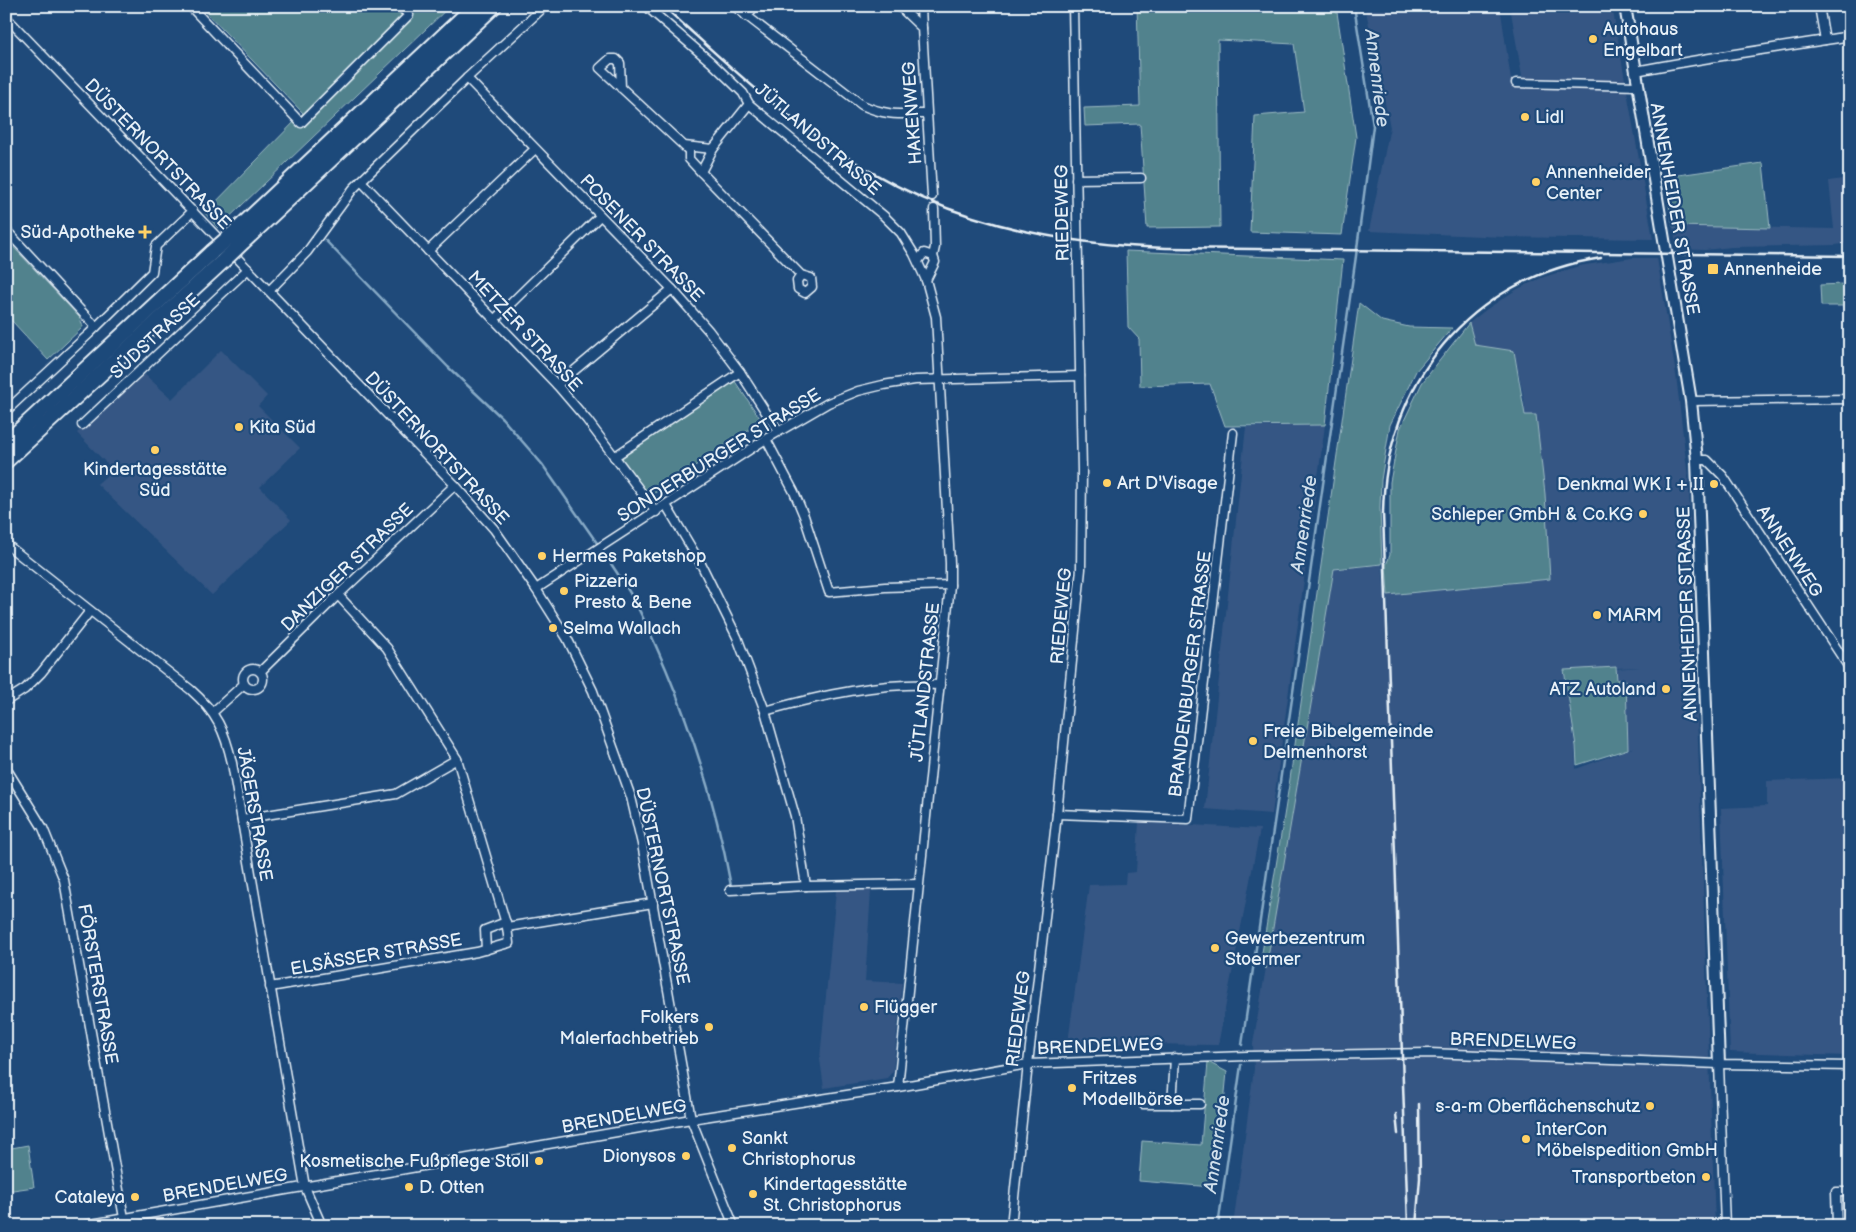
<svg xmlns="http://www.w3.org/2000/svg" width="1856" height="1232" viewBox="0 0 1856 1232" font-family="'Balsamiq Sans',sans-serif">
<rect width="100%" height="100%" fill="#1f4a7a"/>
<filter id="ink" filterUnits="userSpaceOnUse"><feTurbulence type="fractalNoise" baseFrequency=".02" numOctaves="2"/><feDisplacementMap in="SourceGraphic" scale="10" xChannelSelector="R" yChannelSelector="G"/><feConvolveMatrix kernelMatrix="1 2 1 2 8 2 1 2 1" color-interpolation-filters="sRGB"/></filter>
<g filter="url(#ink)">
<g fill="#365784" fill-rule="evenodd">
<path d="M1365,6H1500L1512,87L1524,88L1510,6H1612L1653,239L1504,237L1369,231L1390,127Z"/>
<path d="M1850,178V243L1835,245L1731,247L1705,250L1677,249L1673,226L1834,229L1829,181Z"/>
<path d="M1632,258H1657L1676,375L1689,487L1715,1226H1233L1254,1069L1253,1044L1334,569L1382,564L1390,654L1388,595L1550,579L1536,415L1525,416L1524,398L1514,351L1475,345L1469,323L1487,309L1516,290L1541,278L1579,266ZM1640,667L1616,669L1617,681H1626L1628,749L1635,747L1576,769L1575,745L1563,670Z"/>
<path d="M221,350L267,396L258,406L300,448L260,487L291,520L212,595L97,484L113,470L77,433L143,373L172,399Z"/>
<path d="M1325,425L1272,814L1205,809L1246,427Z"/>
<path d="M1850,778V1056L1730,1052L1721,808L1767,806V781Z"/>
<path d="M1139,822L1260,829L1218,1045L1068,1043L1089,885L1125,884L1126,873L1136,872Z"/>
<path d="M871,890L865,981L902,983L893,1071L887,1078L824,1088L820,1059L836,891Z"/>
</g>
<g fill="#51828d" stroke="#9cbac2">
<path d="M200,6H391L401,15L411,6H450L218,228L205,213L303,113Z"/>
<path d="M1137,6H1336L1356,137L1342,235L1250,232L1255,116L1304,112L1294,44L1218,40L1220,227L1147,228L1140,124L1085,126L1084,108L1140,106Z"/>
<path d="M1763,163L1770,228L1673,226L1664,177Z"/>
<path d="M6,239L80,318L83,327L48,360L12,321L6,318Z"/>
<path d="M1126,251L1343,260L1325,425L1225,426L1210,384L1140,386L1139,339L1128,327Z"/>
<path d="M1844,284L1845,306H1821L1820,285Z"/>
<path d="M1359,303L1382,321L1409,327L1452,328L1416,371L1390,425L1381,480L1380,508L1382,564L1334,569L1266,969L1261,959L1290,779Z"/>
<path d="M1469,323L1475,345L1514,351L1525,415H1536L1545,494L1550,579L1388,595L1386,565L1390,555V482L1400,429L1422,383Z"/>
<path d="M734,380L762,421L650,496L622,458Z"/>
<path d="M1616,667L1617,680H1626L1628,749L1577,765L1576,746L1564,670Z"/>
<path d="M1208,1062L1227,1072L1220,1144L1212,1187L1139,1181L1142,1141L1201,1145Z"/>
<path d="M28,1145L34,1187L6,1191V1149Z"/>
</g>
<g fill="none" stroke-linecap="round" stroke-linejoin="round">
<g stroke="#87aac6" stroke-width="2.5">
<path d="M325,240L448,367L502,418L542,464L597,543"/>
<path d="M605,555C614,568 622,580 630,593C644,617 655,644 666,669C696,741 717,809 731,886"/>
<path d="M1242,1045L1356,256L1373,126L1354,6"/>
<path d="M1218,1226L1241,1065"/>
</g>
<defs>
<g id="street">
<path d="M190,6L301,123L409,15L400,6"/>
<path d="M646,6L711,62L743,93L749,104L884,216L901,233L914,254L926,280L936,317L950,563V585L898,1087"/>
<path d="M734,6L862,105C886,116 901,114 926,114"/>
<path d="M899,6L922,28L932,196"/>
<path d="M921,6L922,28"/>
<path d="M1819,6L1825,40"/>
<path d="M746,16L755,6"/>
<path d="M6,17L455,485L494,529L536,589L567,638L593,691L631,797L642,844L691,1119L734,1226"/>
<path d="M1636,71C1706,57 1778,48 1850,36"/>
<path d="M467,78L672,289L709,331L740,372L778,431"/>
<path d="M1516,83L1638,86"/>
<path d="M621,88L620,63L616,59H610L600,68L684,146L713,149L749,104"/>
<path d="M684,146L689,151V159L701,172"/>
<path d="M713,149L701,172L801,275L811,278L812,287L805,293L798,289L797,281L801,275"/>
<path d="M1076,179L1141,178"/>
<path d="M361,181L557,385L587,420L656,512"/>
<path d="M6,230L96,327"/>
<path d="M428,251L535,149"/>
<path d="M933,256L935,247L934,209"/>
<path d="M918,261L924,253L933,256L935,262L926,280"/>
<path d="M269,291L307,252L353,189L361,181L467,78L545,6"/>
<path d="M494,320L600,216"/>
<path d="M557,385L672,289"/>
<path d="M1691,401L1850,399"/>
<path d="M6,411L89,334L152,272L156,246L193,211"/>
<path d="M82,425L248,269"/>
<path d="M766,439L794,492L804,516L829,592L885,587L950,585"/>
<path d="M614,457L740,372"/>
<path d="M1697,460H1707L1723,476L1850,669"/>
<path d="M666,505L701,564L737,637L765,711L795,816L806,886"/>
<path d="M6,544L191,690C216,712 225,731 232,763L305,1187L322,1226"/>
<path d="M536,589L766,439L828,403L858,391L883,385L915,380L1080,376"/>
<path d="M338,595L387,648L457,759L507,927"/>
<circle cx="253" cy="679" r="10"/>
<path d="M260,672L338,595L455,485"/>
<path d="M6,701L25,689L41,673L90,611"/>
<path d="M765,711C822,695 881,682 940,685"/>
<path d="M213,712L244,684"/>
<path d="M6,768L43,828L64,880L124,1218"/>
<path d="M1057,814L1188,819L1233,433"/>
<path d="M242,819L396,794L457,759"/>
<path d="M730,890L806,886L918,884"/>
<path d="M486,950L485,930L506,922"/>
<path d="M270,987L477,952L509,943L507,927L653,903"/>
<path d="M1719,1064L1725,1226"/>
<path d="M1143,1104H1200"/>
<path d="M1172,1104L1175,1058"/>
<path d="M80,1226L691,1119L898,1087L1028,1064L1246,1056L1429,1053L1719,1064L1850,1066"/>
<path d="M1011,1226L1028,1064L1057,814L1081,569L1082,471L1073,6"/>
<path d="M1837,1226L1836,1192H1850"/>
</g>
<path id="secondary" d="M1625,6L1691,401L1697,460L1719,1064"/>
<g id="highway">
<path d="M235,232L475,6"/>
<path d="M243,242L494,6"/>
<path d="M6,443L212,252"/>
<path d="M6,461L222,262"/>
</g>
</defs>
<use href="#street" stroke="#e8f1f8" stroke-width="11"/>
<use href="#secondary" stroke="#e8f1f8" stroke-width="14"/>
<use href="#highway" stroke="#e8f1f8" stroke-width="18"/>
<use href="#street" stroke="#1f4a7a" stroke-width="8"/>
<use href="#secondary" stroke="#1f4a7a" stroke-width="10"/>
<use href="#highway" stroke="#1f4a7a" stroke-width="14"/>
<g stroke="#e8f1f8" stroke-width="2.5">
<path d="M663,6C698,37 732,70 768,99C828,149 898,194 973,217C1035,237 1101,246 1166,248L1850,256"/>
<path d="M1396,1114L1398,1134"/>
<path d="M1408,1226L1383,513C1385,383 1470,278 1601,258"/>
<path d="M1416,1226L1420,1178L1419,1104"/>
</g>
<defs>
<g id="highway-bridge">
<path d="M212,252L235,232"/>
<path d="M222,262L243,242"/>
</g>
</defs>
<use href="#highway-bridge" stroke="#e8f1f8" stroke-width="18" stroke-linecap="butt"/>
<use href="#highway-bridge" stroke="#1f4a7a" stroke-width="14"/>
</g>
</g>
<g fill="#ffd166" stroke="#1f4a7a" stroke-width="2">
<circle cx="1593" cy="39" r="5"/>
<circle cx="1525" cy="117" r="5"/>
<circle cx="1536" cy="182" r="5"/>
<path d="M142.5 224.5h5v5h5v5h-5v5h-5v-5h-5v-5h5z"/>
<rect x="1707" y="263" width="12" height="12" rx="2.5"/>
<circle cx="239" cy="427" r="5"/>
<circle cx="155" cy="450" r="5"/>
<circle cx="1107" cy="483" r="5"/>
<circle cx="1714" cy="484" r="5"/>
<circle cx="1643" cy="514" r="5"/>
<circle cx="542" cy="556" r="5"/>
<circle cx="564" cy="591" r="5"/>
<circle cx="1597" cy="615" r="5"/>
<circle cx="553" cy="628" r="5"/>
<circle cx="1666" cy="689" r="5"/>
<circle cx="1253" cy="741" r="5"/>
<circle cx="1215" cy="948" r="5"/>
<circle cx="864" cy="1007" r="5"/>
<circle cx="709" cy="1027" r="5"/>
<circle cx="1072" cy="1088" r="5"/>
<circle cx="1650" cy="1106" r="5"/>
<circle cx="1526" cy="1139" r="5"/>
<circle cx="732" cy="1148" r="5"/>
<circle cx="686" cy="1156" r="5"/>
<circle cx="539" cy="1161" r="5"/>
<circle cx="1706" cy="1177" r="5"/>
<circle cx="409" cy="1187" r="5"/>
<circle cx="753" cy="1194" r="5"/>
<circle cx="135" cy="1197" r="5"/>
</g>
<g text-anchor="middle" stroke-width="4.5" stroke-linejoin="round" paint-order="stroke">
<g font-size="18" fill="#e8f1f8" stroke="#1f4a7a" text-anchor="start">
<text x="1603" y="35">Autohaus<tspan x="1603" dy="21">Engelbart</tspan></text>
<text x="1535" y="123">Lidl</text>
<text x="1546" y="178">Annenheider<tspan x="1546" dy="21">Center</tspan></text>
<text x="135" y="238" text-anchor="end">Süd-Apotheke</text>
<text x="1724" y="275">Annenheide</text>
<text x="249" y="433">Kita Süd</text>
<text x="155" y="475" text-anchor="middle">Kindertagesstätte<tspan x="155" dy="21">Süd</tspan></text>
<text x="1117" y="489">Art D'Visage</text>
<text x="1704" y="490" text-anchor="end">Denkmal WK I + II</text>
<text x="1633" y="520" text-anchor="end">Schleper GmbH &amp; Co.KG</text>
<text x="552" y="562">Hermes Paketshop</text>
<text x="574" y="587">Pizzeria<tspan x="574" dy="21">Presto &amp; Bene</tspan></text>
<text x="1607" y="621">MARM</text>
<text x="563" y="634">Selma Wallach</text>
<text x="1656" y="695" text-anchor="end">ATZ Autoland</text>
<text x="1263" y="737">Freie Bibelgemeinde<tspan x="1263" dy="21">Delmenhorst</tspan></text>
<text x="1225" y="944">Gewerbezentrum<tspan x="1225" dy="21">Stoermer</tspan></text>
<text x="874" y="1013">Flügger</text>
<text x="699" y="1023" text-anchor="end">Folkers<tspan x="699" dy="21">Malerfachbetrieb</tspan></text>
<text x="1082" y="1084">Fritzes<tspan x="1082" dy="21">Modellbörse</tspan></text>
<text x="1640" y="1112" text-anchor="end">s-a-m Oberflächenschutz</text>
<text x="1536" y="1135">InterCon<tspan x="1536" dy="21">Möbelspedition GmbH</tspan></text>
<text x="742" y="1144">Sankt<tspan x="742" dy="21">Christophorus</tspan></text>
<text x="676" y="1162" text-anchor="end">Dionysos</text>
<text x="529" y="1167" text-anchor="end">Kosmetische Fußpflege Stoll</text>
<text x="1696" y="1183" text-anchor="end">Transportbeton</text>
<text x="763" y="1190">Kindertagesstätte<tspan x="763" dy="21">St. Christophorus</tspan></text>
<text x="419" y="1193">D. Otten</text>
<text x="125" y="1203" text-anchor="end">Cataleya</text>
</g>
<g font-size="18" fill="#e8f1f8" stroke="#1f4a7a">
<text transform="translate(912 113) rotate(-94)" y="6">HAKENWEG</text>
<text transform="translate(818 139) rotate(41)" y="6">JÜTLANDSTRASSE</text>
<text transform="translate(158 154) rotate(46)" y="6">DÜSTERNORTSTRASSE</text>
<text transform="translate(1675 209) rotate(80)" y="6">ANNENHEIDER STRASSE</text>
<text transform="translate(1062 213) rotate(-91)" y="6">RIEDEWEG</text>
<text transform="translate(642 238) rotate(46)" y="6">POSENER STRASSE</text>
<text transform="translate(525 331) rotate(47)" y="6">METZER STRASSE</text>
<text transform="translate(155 336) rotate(-43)" y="6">SÜDSTRASSE</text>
<text transform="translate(437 448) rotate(47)" y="6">DÜSTERNORTSTRASSE</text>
<text transform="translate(719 455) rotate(-32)" y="6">SONDERBURGER STRASSE</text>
<text transform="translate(1790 551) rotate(57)" y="6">ANNENWEG</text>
<text transform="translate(347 567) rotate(-44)" y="6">DANZIGER STRASSE</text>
<text transform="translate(1687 614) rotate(-92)" y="6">ANNENHEIDER STRASSE</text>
<text transform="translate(1061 616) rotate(-85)" y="6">RIEDEWEG</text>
<text transform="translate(1190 674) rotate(-83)" y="6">BRANDENBURGER STRASSE</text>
<text transform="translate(925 682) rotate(-84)" y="6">JÜTLANDSTRASSE</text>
<text transform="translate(255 814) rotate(80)" y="6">JÄGERSTRASSE</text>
<text transform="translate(663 886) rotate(78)" y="6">DÜSTERNORTSTRASSE</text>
<text transform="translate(376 954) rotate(-10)" y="6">ELSÄSSER STRASSE</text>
<text transform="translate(98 984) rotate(80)" y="6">FÖRSTERSTRASSE</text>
<text transform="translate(1018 1019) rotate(-83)" y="6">RIEDEWEG</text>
<text transform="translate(1513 1041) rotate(2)" y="6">BRENDELWEG</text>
<text transform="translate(1100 1046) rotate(-2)" y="6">BRENDELWEG</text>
<text transform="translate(624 1116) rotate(-10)" y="6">BRENDELWEG</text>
<text transform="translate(225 1185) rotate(-10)" y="6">BRENDELWEG</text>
</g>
<g font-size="19" font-style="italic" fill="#d0dfeb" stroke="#1f4a7a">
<text transform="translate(1378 78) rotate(83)" y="7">Annenriede</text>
<text transform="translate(1303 524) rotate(-82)" y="7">Annenriede</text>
<text transform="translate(1216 1144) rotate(-82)" y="7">Annenriede</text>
</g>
</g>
<rect width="1856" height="1232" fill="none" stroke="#1f4a7a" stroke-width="25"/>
<rect x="12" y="12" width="1831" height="1207" fill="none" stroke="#e8f1f8" stroke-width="2" filter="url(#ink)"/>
</svg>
